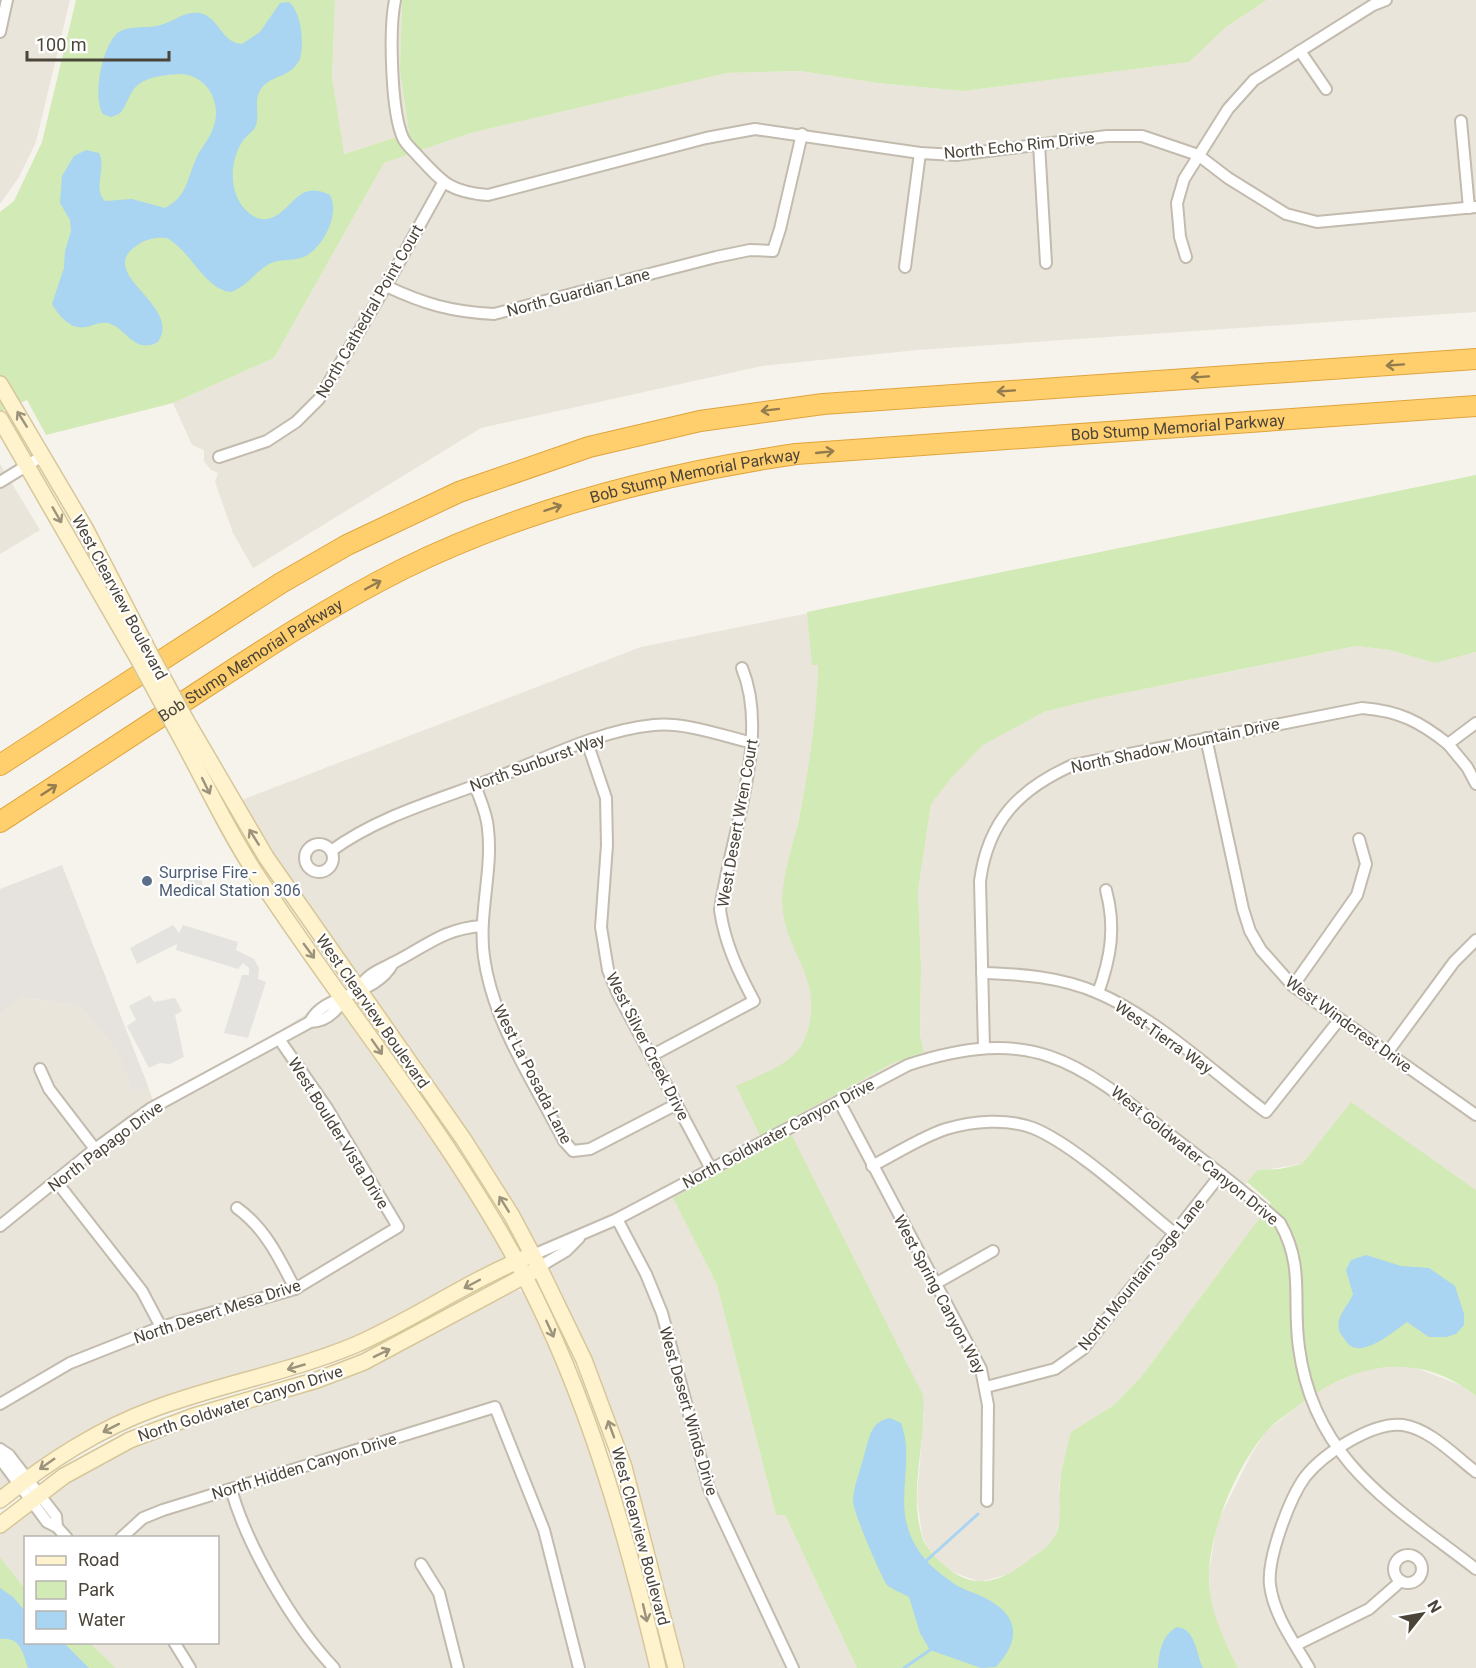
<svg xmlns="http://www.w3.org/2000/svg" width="1476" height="1668" viewBox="0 0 1476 1668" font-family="Roboto,sans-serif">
<rect width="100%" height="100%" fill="#f6f3ec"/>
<g fill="#eae5da">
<path d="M0,0H70L36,142L19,177L0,204Z"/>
<path d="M335,0H402L400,71L409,133L343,154L332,77Z"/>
<path d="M1267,0H1476V312L917,350L762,366L481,428L253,568L233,533L215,482L218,473L211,470L204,461V450L192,445L173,403L274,358L384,163L471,133L727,73L801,71L877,83L963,91L1188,62L1226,27Z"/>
<path d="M0,464L40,530L0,554Z"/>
<path d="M809,613L813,665H818L817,713L811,760L782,898L809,977L814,1007L805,1040L794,1057L760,1134L893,1063L924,1052L920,1035L921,967L918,891L931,803L952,777L983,744L1044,712L1100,698L1357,646L1390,650L1435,663L1476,652V1190L1351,1103L1302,1164L1258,1171L1236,1195L1261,1217L1141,1377L1114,1405L1071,1432L1059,1487L1062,1514L1054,1538L1047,1547L1013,1573L980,1582L950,1571L928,1550L922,1534L917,1498L924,1412L673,1198L717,1285L776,1515H785L857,1668H682L640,1500L553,1281L294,891L239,801L641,647Z"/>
<path d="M21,997L81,1006L116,1050L133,1092L148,1086L153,1101L262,1042L333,997L430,1130L505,1253L504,1258L501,1263L365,1335L178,1397L0,1494V1014Z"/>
<path d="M519,1290L526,1294L538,1315L606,1490L652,1668H116L90,1643L218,1642V1538H26L25,1589L0,1557V1534L20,1515L53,1490L125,1448L233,1410Z"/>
<path d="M1408,1365L1463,1386L1476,1396V1668H1238L1220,1632L1210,1603L1209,1572L1217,1523L1251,1455L1266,1431L1320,1389L1364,1370Z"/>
</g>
<path fill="#e6e2dd" d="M62,865L148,1086L133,1092L116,1050L81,1006L21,997L0,1014V889Z"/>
<g fill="#d2eab5">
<path d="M76,0H335L332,77L344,154L409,133L400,71L402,0H1267L1226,27L1189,62L963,91L877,83L801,71L727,73L471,133L384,163L274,358L173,403L46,435L27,400L0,412V212L14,201L42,142Z"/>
<path d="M1476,475V652L1435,663L1390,650L1356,646L1100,698L1044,712L983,745L952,777L931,804L918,891L921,967L920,1035L924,1052L893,1063L785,1122L923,1395C927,1441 908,1491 922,1536C926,1549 934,1556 944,1565C976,1594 1004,1580 1033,1557C1040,1552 1048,1547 1053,1539C1064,1521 1058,1505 1060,1486C1061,1468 1067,1449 1071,1432L1114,1405L1141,1377L1271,1203L1247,1182L1258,1170L1280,1169L1302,1164L1351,1102L1476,1190V1396C1416,1348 1350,1364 1294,1409C1285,1416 1273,1423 1266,1432C1237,1466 1210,1529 1209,1574C1208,1609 1223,1637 1238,1668H857L785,1515H776L717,1285L673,1198L766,1148L736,1086C759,1075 796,1064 805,1038C828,976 782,955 782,899C783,873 793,845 799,819C809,767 817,718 818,665H812L807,612Z"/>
<path d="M0,1557L25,1589L26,1642L90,1643L116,1668H0Z"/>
</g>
<g fill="#e5e3e0">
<path d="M192,868L196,878L200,877L205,890L193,894L184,871Z"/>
<path d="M173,925L179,933L183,925L238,942L236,950L254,959L259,968L258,979L266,982L248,1038L224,1033L242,975H249V968L243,963L238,969L176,950L177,944L137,964L130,948Z"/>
<path d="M150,995L154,1002L175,998L182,1011L175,1015L184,1057L170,1064L160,1063L149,1068L127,1026L136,1020L129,1006Z"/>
</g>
<g fill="#a9d4f2">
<path d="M289,2C302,13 304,43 300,59C290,79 271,74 261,89C253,100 260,113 256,125C254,132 246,135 242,142C230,161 229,189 243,207C250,215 259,222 271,218C294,209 298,179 330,195C340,214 324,246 306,256C294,262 280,258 269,264C255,272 247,286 231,292C204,289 192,252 167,238C156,237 145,239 136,246C95,275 183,305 158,342C134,355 127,328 108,323C101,322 96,324 90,326C73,332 60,318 52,304L64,268L65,251L71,231L70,220L60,203L62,176L74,156L86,150L99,153C107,169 92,187 105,201L132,199L165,208C187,197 187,179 196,159C200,149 208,141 212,131C224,105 208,74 179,74C166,75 150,76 139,84C128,92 128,106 119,114L111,117L103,114C92,98 102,44 119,32C130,25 151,29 164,24C175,20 186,11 199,13C219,16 221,43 242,44L260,32L280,3Z"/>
<path d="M1366,1255L1401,1266L1429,1268L1455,1286L1464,1314V1325L1456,1334L1446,1337H1429L1407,1322C1394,1331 1359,1362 1346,1341C1340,1333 1337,1330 1339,1320C1342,1310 1349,1304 1353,1294L1346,1270L1351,1260Z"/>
<path d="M890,1418L901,1423C918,1468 885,1511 925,1559C932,1568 946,1578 956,1585C966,1591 979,1594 989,1600C1022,1619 1018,1643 996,1667L981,1668L930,1650L920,1633L909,1597C902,1593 894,1590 888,1586C883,1582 852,1509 853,1501C854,1484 861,1469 865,1452C870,1435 872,1421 890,1418Z"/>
<path d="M0,1588L13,1597L25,1611L26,1642L64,1643L89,1668H28C23,1652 20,1636 0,1639Z"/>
<path d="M1177,1627C1196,1629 1196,1654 1203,1668H1158C1159,1652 1162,1635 1177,1627Z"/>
</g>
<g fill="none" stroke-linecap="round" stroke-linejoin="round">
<g stroke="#a9d4f2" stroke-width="3">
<path d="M926,1561L978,1514"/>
<path d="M904,1668L930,1650"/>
</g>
<defs>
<g id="street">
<path d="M395,0C389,29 391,112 403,138C406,145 414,151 418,156C443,183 450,192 488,195L706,138L755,129L920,153L956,155L1107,136H1142L1198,155L1228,178L1286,214L1317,222L1476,207"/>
<path d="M0,32L7,0"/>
<path d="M1300,51L1326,89"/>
<path d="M1461,121L1469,208"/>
<path d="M1039,144L1046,263"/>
<path d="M1186,257L1180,237L1177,203L1184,179L1228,109L1254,80L1373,5L1386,0"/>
<path d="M905,267L920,153"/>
<path d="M386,286C424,304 452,312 494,314L716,257L750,250L773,251L780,229L802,134"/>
<path d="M219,457L267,441L296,422L319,399L386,286L443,183"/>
<path d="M0,482L44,455"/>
<path d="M1206,738L1243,909L1250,931L1261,950L1293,986L1476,1115"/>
<path d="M587,742L606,798L607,845L601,927L608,970L618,994L711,1169"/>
<path d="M1448,744L1467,767L1476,784"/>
<path d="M475,785C480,800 487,813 488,829C493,871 478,914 484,957C493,1023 534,1082 564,1141L573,1151L590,1149L677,1104"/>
<circle cx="319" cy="858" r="14"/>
<path d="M331,851C380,815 442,799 498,777C548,757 601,730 654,725C686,722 723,736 753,743"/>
<path d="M982,973C1022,974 1061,977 1098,993C1158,1019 1214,1073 1266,1112L1339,1020"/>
<path d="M1293,986L1357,895L1366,864L1359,839"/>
<path d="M358,990C367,973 380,970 395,962C428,945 443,929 482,926"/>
<path d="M1098,993C1111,957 1116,927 1106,890"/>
<path d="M310,1022C323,993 376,997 393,963"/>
<path d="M984,1048L980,881C988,821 1019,789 1073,765L1362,708C1399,711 1419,721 1448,744L1476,723"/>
<path d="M1387,1053L1454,962L1476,940"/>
<path d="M651,1056L754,1001C738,971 725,944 720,910C730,836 771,738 742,668"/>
<path d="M40,1069L49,1089L95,1149"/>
<path d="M839,1101L981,1369L988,1405L987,1501"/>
<path d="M872,1166C896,1154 921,1137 946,1129C973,1121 1006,1118 1033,1128C1075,1145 1136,1202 1173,1232"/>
<path d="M56,1181L142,1291L161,1327"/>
<path d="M237,1208C265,1228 280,1259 295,1289"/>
<path d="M617,1219L646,1274L662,1313L709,1489L793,1668"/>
<path d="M0,1226L95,1149L150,1109L310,1022C326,1022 336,1012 344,999"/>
<path d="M533,1255L617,1219L908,1065C1034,1024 1077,1061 1173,1137C1209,1165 1246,1192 1280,1223C1305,1267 1292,1301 1299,1348C1314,1461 1393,1505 1476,1569"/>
<path d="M539,1267L566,1251L579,1238"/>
<path d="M935,1284L993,1251"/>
<path d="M986,1387L1055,1369L1083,1349L1221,1174"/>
<path d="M0,1404L70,1363L161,1327L295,1289L398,1227L327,1108L279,1039"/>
<path d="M0,1449L9,1455L56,1516L57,1527"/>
<path d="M2,1452L1,1460L47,1522L57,1527L67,1538"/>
<path d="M231,1489C247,1546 293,1625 334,1668"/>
<path d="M121,1538L143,1518L163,1510L495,1407L544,1530L579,1668"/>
<circle cx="1408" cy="1569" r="14"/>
<path d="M421,1564L439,1593L458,1668"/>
<path d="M174,1642L190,1668"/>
<path d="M1296,1645L1369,1609L1401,1581"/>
<path d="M1309,1668C1294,1642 1274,1616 1270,1585C1267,1559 1289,1499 1305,1477C1323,1454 1373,1421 1403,1425C1430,1429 1455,1456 1476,1472"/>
</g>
<g id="secondary">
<path d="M0,384L85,528L148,650"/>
<path d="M0,419L137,657"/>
<path d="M186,720L266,857L464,1140L512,1216L539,1267L584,1360L624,1467L676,1668"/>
<path d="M175,727C203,777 226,829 258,877C345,1010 448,1132 523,1273C588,1398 626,1532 658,1668"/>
<path d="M0,1500C48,1462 98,1429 156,1408C221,1384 290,1372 355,1345C413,1320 466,1282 525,1258"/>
<path d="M0,1525L64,1476L130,1440L194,1416L317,1380L364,1362L532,1272"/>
</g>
<g id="highway">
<path d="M0,765L281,583L347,545L459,492L589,447L700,421L823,404L1476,359"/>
<path id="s1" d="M0,822C66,779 132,736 197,693C264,649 331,605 403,569C527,508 660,474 796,454L1476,406"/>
</g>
</defs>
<use href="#street" stroke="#c2bbae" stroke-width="14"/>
<use href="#secondary" stroke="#d6c79b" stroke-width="18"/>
<use href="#highway" stroke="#e0a43c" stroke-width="22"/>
<use href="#street" stroke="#fff" stroke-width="10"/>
<use href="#secondary" stroke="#fff3cd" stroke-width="15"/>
<use href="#highway" stroke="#ffcf6e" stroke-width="20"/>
<defs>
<g id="secondary-bridge">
<path d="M148,650L186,720"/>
<path d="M137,657L175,727"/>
</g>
</defs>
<use href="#secondary-bridge" stroke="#d6c79b" stroke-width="18" stroke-linecap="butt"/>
<use href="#secondary-bridge" stroke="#fff3cd" stroke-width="15"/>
</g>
<defs><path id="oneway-shaft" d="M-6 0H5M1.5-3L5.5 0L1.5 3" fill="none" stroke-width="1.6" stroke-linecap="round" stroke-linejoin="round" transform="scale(1.5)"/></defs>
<g stroke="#937c4e">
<use href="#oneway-shaft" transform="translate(1395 365) rotate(176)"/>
<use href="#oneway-shaft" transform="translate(1200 377) rotate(176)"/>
<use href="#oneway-shaft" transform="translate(1006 391) rotate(176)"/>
<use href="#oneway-shaft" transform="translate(770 410) rotate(173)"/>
<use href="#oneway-shaft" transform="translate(825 452) rotate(-6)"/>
<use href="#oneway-shaft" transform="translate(553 508) rotate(-18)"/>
<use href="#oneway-shaft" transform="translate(373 585) rotate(-28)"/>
<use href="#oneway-shaft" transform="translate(49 790) rotate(-33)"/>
</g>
<g stroke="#9c937c">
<use href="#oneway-shaft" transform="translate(22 419) rotate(-122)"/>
<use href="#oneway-shaft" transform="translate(57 515) rotate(60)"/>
<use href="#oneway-shaft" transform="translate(206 786) rotate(64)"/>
<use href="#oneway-shaft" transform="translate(254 837) rotate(-122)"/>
<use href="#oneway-shaft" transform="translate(309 951) rotate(54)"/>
<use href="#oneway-shaft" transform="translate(377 1047) rotate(55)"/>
<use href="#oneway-shaft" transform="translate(504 1204) rotate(-122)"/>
<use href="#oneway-shaft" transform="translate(472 1284) rotate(152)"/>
<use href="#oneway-shaft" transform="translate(550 1329) rotate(65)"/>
<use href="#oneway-shaft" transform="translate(382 1353) rotate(-26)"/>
<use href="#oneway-shaft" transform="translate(296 1367) rotate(164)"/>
<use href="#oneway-shaft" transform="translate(111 1428) rotate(153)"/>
<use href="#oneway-shaft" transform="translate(611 1429) rotate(-110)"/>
<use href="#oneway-shaft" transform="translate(47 1464) rotate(145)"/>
<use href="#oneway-shaft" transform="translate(645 1613) rotate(77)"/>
</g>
<circle fill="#5c6f8a" stroke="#fff" stroke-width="2" cx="147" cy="881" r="6"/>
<g text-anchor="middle" stroke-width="4.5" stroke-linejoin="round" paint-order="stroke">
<g font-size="16" fill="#4b4439" stroke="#fff">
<text transform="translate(1019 145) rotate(-6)" y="6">North Echo Rim Drive</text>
<text transform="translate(578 292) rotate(-15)" y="6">North Guardian Lane</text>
<text transform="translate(369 311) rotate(-60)" y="6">North Cathedral Point Court</text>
<text dy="6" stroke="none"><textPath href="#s1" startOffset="1270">Bob Stump Memorial Parkway</textPath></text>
<text dy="6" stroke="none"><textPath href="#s1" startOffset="784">Bob Stump Memorial Parkway</textPath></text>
<text transform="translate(120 597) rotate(62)" y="6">West Clearview Boulevard</text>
<text dy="6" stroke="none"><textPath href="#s1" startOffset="298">Bob Stump Memorial Parkway</textPath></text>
<text transform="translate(1175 745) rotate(-12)" y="6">North Shadow Mountain Drive</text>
<text transform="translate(537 762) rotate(-20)" y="6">North Sunburst Way</text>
<text transform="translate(737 823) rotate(-80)" y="6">West Desert Wren Court</text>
<text transform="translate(373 1011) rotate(55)" y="6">West Clearview Boulevard</text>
<text transform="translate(1349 1024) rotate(36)" y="6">West Windcrest Drive</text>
<text transform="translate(1164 1037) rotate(35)" y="6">West Tierra Way</text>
<text transform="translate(648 1046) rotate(63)" y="6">West Silver Creek Drive</text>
<text transform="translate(533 1074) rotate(63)" y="6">West La Posada Lane</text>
<text transform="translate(339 1133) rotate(58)" y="6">West Boulder Vista Drive</text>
<text transform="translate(778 1133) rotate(-28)" y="6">North Goldwater Canyon Drive</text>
<text transform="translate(105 1146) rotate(-37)" y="6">North Papago Drive</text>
<text transform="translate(1195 1155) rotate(39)" y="6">West Goldwater Canyon Drive</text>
<text transform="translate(1141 1274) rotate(-51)" y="6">North Mountain Sage Lane</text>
<text transform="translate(940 1294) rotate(62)" y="6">West Spring Canyon Way</text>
<text transform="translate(217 1311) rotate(-18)" y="6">North Desert Mesa Drive</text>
<text transform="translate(240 1403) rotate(-18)" y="6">North Goldwater Canyon Drive</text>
<text transform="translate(689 1411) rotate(74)" y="6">West Desert Winds Drive</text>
<text transform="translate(304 1466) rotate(-17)" y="6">North Hidden Canyon Drive</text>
<text transform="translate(641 1536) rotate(75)" y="6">West Clearview Boulevard</text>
</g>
<g font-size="16" fill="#4e5e75" stroke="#fff" text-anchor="start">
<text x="159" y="878">Surprise Fire -<tspan x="159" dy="18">Medical Station 306</tspan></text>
</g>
</g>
<rect x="24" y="1536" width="195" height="108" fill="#ffffff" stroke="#b7b4b0" stroke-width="1.5"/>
<rect x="36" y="1556" width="30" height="9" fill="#fff3cd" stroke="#b7b4b0" stroke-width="1.5"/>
<text x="78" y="1566" font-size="18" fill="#4b4439">Road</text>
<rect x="36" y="1581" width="30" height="18" fill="#d2eab5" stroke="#b7b4b0" stroke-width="1.5"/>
<text x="78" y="1596" font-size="18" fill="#4b4439">Park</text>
<rect x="36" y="1611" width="30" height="18" fill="#a9d4f2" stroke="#b7b4b0" stroke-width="1.5"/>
<text x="78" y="1626" font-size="18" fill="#4b4439">Water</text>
<g transform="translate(1422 1614) rotate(59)" stroke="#ffffff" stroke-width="4.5" paint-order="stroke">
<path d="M0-4.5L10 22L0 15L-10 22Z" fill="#4b4439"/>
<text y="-9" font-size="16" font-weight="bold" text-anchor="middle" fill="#4b4439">N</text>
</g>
<path d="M27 51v9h142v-9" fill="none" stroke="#4b4439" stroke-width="3"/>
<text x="36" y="51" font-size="18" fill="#4b4439" stroke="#ffffff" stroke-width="4.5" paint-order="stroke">100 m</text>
</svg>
